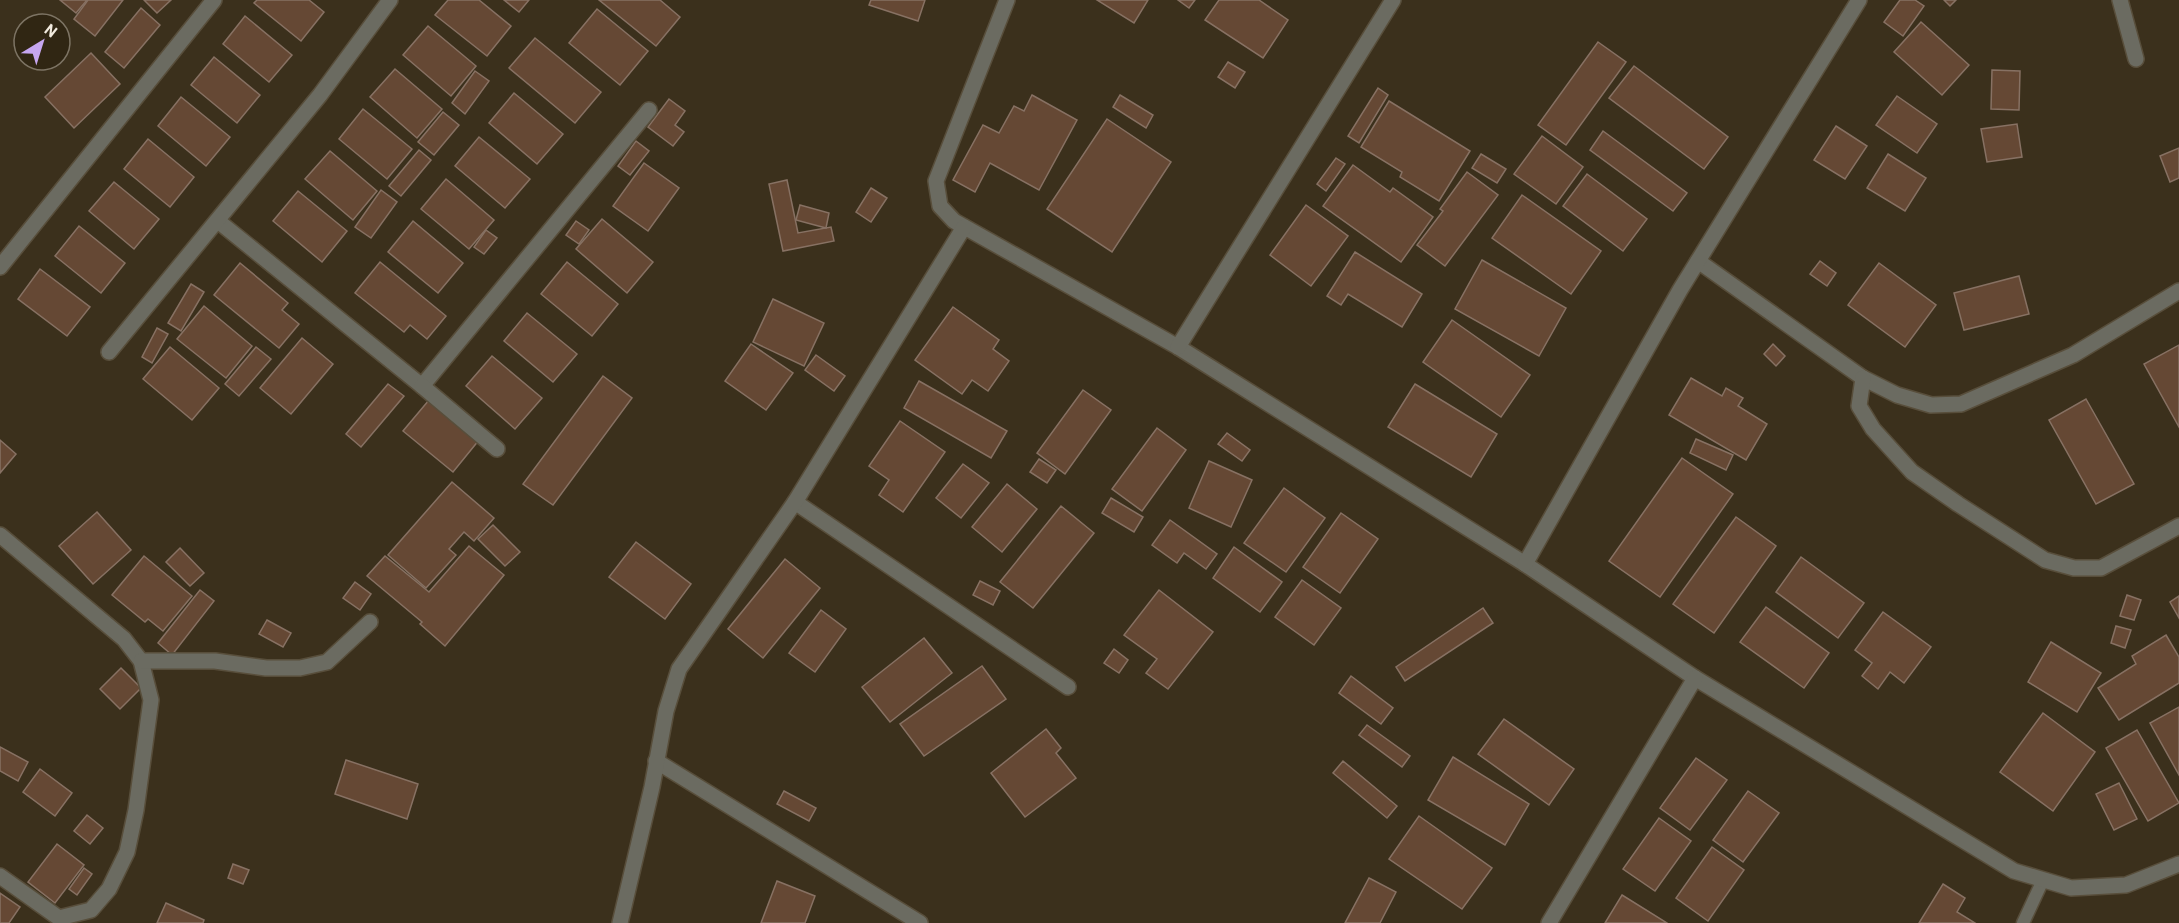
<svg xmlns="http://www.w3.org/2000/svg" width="2179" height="923" viewBox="0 0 2179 923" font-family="Barlow,sans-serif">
<rect width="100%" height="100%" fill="#3b301c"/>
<g fill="#654834" stroke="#877163" stroke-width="1.5">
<path d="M60,0H87L76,13Z"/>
<path d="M88,0H123L95,36L74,19Z"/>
<path d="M144,0H171L157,13Z"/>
<path d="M257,0H309L324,12L301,41L254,3Z"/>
<path d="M448,0H479L511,26L487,56L435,15Z"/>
<path d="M504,0H529L519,12Z"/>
<path d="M599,0H660L680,17L656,46Z"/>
<path d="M871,0H925L918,21L869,5Z"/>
<path d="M1097,0H1148L1134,23Z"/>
<path d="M1178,0H1195L1189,8Z"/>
<path d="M1219,0H1259L1288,20L1263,58L1205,20Z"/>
<path d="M1900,0H1915L1924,6L1903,36L1884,22Z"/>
<path d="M1944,0H1956L1950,6Z"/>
<path d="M141,8L160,25L124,68L105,52Z"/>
<path d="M597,9L648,51L620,85L569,43Z"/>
<path d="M245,16L292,55L269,82L223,44Z"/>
<path d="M1921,22L1969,65L1942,95L1894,52Z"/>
<path d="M428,26L476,66L451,96L403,55Z"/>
<path d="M535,38L601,92L575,123L509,68Z"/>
<path d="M1598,42L1626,62L1566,145L1538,125Z"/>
<path d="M91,53L120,84L74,128L45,97Z"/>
<path d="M214,57L260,95L237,123L191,85Z"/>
<path d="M1228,62L1245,72L1235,88L1218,77Z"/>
<path d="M1634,66L1728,137L1704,169L1609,98Z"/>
<path d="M395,69L442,109L417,138L370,97Z"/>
<path d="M1992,70L2020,71L2019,110L1991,109Z"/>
<path d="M475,71L489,81L465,114L452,103Z"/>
<path d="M1378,88L1388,95L1359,143L1348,136Z"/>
<path d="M514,93L563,134L537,164L489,123Z"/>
<path d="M1032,95L1077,120L1039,190L990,163L975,192L953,180L983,125L999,133L1014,106L1024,111Z"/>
<path d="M1120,95L1153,115L1146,128L1113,107Z"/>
<path d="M1897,96L1937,124L1917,153L1876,125Z"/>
<path d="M181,97L230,137L206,166L158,126Z"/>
<path d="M669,99L685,111L675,125L684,132L673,146L648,127Z"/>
<path d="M1389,101L1470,151L1439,201L1400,177L1402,172L1361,147Z"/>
<path d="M363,109L412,149L387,179L339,139Z"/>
<path d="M443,112L459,125L434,155L418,142Z"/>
<path d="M1107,119L1171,162L1112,252L1047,209Z"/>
<path d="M2017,124L2022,157L1987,162L1981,129Z"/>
<path d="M1836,126L1867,146L1845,179L1814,160Z"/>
<path d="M1603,131L1687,193L1673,211L1590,150Z"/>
<path d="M1542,136L1583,167L1556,204L1514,174Z"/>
<path d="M479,137L530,179L505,208L455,166Z"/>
<path d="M148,139L194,177L170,207L124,169Z"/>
<path d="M636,141L649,151L630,175L618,166Z"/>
<path d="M2179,148V178L2170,182L2160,156Z"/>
<path d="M419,150L431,160L401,196L389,186Z"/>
<path d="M330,151L377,191L353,220L305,179Z"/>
<path d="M1481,154L1506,169L1497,183L1472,168Z"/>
<path d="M1888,154L1926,178L1905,211L1867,188Z"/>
<path d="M1336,158L1345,164L1326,191L1317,184Z"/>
<path d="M644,163L679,188L648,231L613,206Z"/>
<path d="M1353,165L1390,192L1393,188L1433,217L1401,262L1323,206Z"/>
<path d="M1467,172L1498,195L1445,266L1417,245L1443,211L1440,209Z"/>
<path d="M1587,174L1647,219L1623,251L1563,206Z"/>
<path d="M446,179L494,220L469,249L421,209Z"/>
<path d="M787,180L798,233L831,227L834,241L783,251L769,184Z"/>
<path d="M114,182L159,219L134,249L89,211Z"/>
<path d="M871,188L887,198L871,222L856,212Z"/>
<path d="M381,190L397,202L371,238L355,227Z"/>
<path d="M298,191L347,231L322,262L273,221Z"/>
<path d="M1522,195L1601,251L1571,294L1492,238Z"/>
<path d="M800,205L829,213L826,228L796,220Z"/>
<path d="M1306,205L1348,236L1311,286L1270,255Z"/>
<path d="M602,219L653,262L627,293L576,249Z"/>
<path d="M413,221L463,263L438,293L388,252Z"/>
<path d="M576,221L589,230L579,244L566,235Z"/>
<path d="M79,226L125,263L101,293L55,256Z"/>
<path d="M486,230L497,238L484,254L474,247Z"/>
<path d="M1355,252L1422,294L1402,327L1348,294L1341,305L1327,296Z"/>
<path d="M1482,260L1566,308L1539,356L1455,309Z"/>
<path d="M1820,261L1836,273L1827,286L1810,274Z"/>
<path d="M380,262L446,316L427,339L410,325L404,332L355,293Z"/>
<path d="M567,262L618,304L592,336L541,294Z"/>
<path d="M240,263L288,303L282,310L299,324L279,348L214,295Z"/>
<path d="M1879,263L1936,305L1905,347L1848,305Z"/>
<path d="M40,269L90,307L67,336L18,299Z"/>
<path d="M2019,276L2029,314L1964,330L1954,293Z"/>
<path d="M191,284L204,292L181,331L168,323Z"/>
<path d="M773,299L824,323L804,366L753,342Z"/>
<path d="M204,306L252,346L226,378L177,339Z"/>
<path d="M953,307L999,340L993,349L1009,361L988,391L972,380L962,394L915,360Z"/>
<path d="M527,313L577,354L553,382L504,341Z"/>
<path d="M1452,320L1530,375L1501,417L1423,362Z"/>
<path d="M157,328L168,334L152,363L142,357Z"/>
<path d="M302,338L333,364L291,414L260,388Z"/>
<path d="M751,344L793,373L766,410L725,381Z"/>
<path d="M1773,344L1785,356L1776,366L1764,354Z"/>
<path d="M2179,345V427L2144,364Z"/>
<path d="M170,347L219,388L192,420L143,379Z"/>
<path d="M256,347L271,359L239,396L225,384Z"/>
<path d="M816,355L845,376L834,391L805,370Z"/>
<path d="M492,356L542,398L515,429L466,386Z"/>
<path d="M603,376L632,398L553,505L523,484Z"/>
<path d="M1691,378L1722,396L1726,388L1743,398L1738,406L1767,424L1746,460L1669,415Z"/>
<path d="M919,381L1007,431L991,458L904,408Z"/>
<path d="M388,384L404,396L361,447L346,434Z"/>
<path d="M1415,384L1497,434L1471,477L1388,427Z"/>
<path d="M1083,390L1111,410L1065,474L1037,453Z"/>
<path d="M2086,399L2134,484L2096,504L2049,420Z"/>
<path d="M429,400L479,440L453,472L403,431Z"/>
<path d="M900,421L945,452L903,512L879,495L889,480L869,466Z"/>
<path d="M1157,428L1186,450L1142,511L1112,489Z"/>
<path d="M1227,433L1250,450L1242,461L1218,444Z"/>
<path d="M1696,439L1733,455L1726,470L1690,453Z"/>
<path d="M0,440L16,454L0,473Z"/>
<path d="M1682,458L1733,494L1660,597L1609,561Z"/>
<path d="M1039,459L1056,470L1047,483L1030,472Z"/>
<path d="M1209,461L1252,480L1231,527L1189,508Z"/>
<path d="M963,464L989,483L961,518L936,498Z"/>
<path d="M452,482L494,518L474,541L464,532L449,549L456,555L426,588L388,555Z"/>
<path d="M1007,484L1037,509L1002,552L972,527Z"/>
<path d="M1284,488L1325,518L1286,572L1244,543Z"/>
<path d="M1111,498L1143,517L1134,532L1102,513Z"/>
<path d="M1061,506L1094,533L1033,608L1000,582Z"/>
<path d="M97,512L131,550L93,584L59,546Z"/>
<path d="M1341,513L1378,539L1340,593L1303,567Z"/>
<path d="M1736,517L1776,546L1714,633L1673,604Z"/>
<path d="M1170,520L1217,554L1206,569L1184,553L1177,563L1152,545Z"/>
<path d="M493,525L520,552L505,566L478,539Z"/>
<path d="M636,542L691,584L665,619L609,577Z"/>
<path d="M469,546L504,575L445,646L420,624L422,622L367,576L385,556L429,592Z"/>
<path d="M1234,547L1282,582L1260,612L1213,578Z"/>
<path d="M180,548L204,573L190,586L166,562Z"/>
<path d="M144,556L192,596L163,631L148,619L145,622L112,595Z"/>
<path d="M1801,557L1864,603L1838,638L1776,592Z"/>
<path d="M785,559L820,588L763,658L728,629Z"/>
<path d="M1302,580L1341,608L1314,645L1275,617Z"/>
<path d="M980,581L1000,591L993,605L973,595Z"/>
<path d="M355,582L371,594L360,610L343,598Z"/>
<path d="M200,590L214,601L172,655L158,643Z"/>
<path d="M1159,590L1213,632L1168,689L1146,673L1157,659L1124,635Z"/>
<path d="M2127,595L2141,600L2134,620L2120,616Z"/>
<path d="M2179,596V618L2170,602Z"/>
<path d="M1766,607L1829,653L1804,688L1740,642Z"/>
<path d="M1483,608L1493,623L1405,681L1396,667Z"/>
<path d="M821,610L846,629L815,672L789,653Z"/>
<path d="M1883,612L1931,647L1904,683L1890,672L1878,689L1862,676L1872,663L1855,650Z"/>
<path d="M267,620L291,633L283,647L259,634Z"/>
<path d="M2116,626L2131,630L2125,648L2111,643Z"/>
<path d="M2166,635L2179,657V683L2119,720L2098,688L2136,664L2132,656Z"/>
<path d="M924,638L952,673L890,722L862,687Z"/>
<path d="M2051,642L2101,673L2077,712L2028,682Z"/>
<path d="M1114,649L1128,660L1119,673L1104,663Z"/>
<path d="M982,666L1006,699L924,756L900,724Z"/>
<path d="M121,668L141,688L120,709L100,689Z"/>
<path d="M1351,676L1393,708L1381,724L1339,693Z"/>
<path d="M2179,707V775L2150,723Z"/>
<path d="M2043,713L2095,752L2053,811L2000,772Z"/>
<path d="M1504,719L1574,769L1549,805L1478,754Z"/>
<path d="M1367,725L1410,756L1402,767L1359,735Z"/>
<path d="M1046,729L1061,748L1056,753L1076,778L1025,817L991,773Z"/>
<path d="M2137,730L2179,803L2148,821L2106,748Z"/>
<path d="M0,747L28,762L18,781L0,771Z"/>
<path d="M1453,757L1529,804L1505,845L1428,800Z"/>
<path d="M1696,758L1727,780L1690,830L1660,808Z"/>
<path d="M346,760L418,784L407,819L335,794Z"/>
<path d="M1343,761L1397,806L1387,818L1333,773Z"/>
<path d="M40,769L72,793L55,816L23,792Z"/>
<path d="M2119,783L2137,819L2114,830L2096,794Z"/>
<path d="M784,791L816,808L809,821L777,804Z"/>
<path d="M1748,791L1779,813L1743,862L1713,840Z"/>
<path d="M87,815L103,828L90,844L74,831Z"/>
<path d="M1419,816L1492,868L1462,909L1389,859Z"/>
<path d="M1659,818L1691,841L1655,891L1623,869Z"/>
<path d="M57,844L84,865L55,903L28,882Z"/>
<path d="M1712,847L1744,870L1708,921L1676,898Z"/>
<path d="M233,864L249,870L243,884L228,878Z"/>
<path d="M84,868L92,874L77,895L69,889Z"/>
<path d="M1369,878L1396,892L1380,923H1345Z"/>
<path d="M777,881L815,896L805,923H761Z"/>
<path d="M1943,884L1965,898L1957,912L1975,923H1919Z"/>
<path d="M0,893L20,907L9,923H0Z"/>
<path d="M1622,895L1667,923H1605Z"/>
<path d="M166,903L204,920L203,923H157Z"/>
</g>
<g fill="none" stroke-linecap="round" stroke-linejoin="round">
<defs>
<path id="service" d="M2023,923L2043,880"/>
<g id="minor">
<path d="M1007,0L936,181L940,206L954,221L1178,347L1525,564L1695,678L2014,871L2071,888L2126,885L2179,864"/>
<path d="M2120,0L2136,59"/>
<path d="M218,221L422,386L649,110"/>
<path d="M1698,261L1863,378L1897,395L1931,405L1961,404L2073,355L2179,291"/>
<path d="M0,267L214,0"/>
<path d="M1178,347L1393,0"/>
<path d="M109,352L320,95L390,0"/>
<path d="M1863,378L1859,406L1873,429L1912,472L1958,504L2045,560L2074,568H2101L2179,526"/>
<path d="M422,386L497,449"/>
<path d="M795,502L1068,687"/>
<path d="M0,535L124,639L141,661L151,700L136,810L127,852L109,889L91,910L59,918L0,876"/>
<path d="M1525,564L1680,290L1859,0"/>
<path d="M141,661H215L266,668H300L327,662L370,622"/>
<path d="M656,761L920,923"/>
<path d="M620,923L652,787L666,711L679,669L795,502L964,227"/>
<path d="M1549,923L1695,678"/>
</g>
</defs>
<use href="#service" stroke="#584e3b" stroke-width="15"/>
<use href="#minor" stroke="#584e3b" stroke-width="18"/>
<use href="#service" stroke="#6b6b61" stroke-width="12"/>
<use href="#minor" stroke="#6b6b61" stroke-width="15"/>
</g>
<g transform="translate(42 42) rotate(38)"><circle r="28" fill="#302613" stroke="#7d7464" stroke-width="1.5"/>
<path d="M0-4.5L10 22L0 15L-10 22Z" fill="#c6a6f0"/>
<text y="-9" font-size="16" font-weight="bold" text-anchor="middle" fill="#f1eade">N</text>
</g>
</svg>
